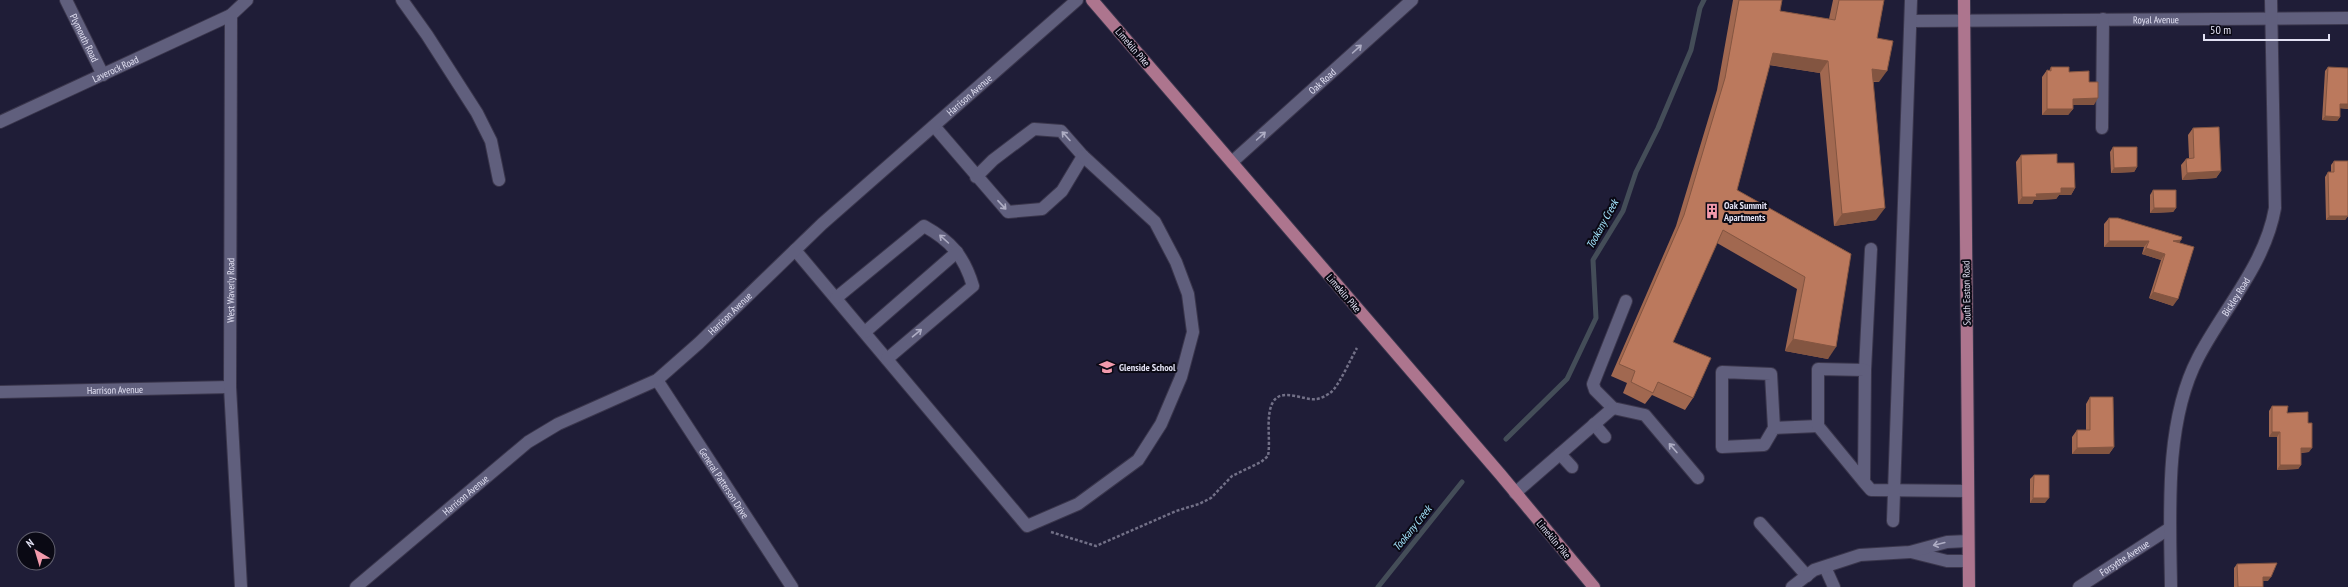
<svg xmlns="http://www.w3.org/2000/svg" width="2348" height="587" viewBox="0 0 2348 587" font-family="'PT Sans Narrow',sans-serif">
<rect width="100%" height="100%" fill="#1f1d37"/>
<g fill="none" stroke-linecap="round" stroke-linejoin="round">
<g stroke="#444d58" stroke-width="5">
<path d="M1506,439L1567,379L1596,318L1593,260L1623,211L1636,172L1658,128L1691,50L1700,8L1704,0"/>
<path d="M1378,587L1462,482"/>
</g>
<defs>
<g id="minor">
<path id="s1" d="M66,0L103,75"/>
<path d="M402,0L427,35L477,113L491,141L499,180"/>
<path id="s2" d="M1911,21L2348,18"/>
<path id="s3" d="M0,122L231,15"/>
<path d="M934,126L1008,212L1042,209L1062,191L1083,156L1061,131L1034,129L993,160L976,177"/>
<path d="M2102,128L2103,19"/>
<path id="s4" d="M1232,162L1412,0"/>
<path d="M795,250L1027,526L1078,504L1138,460L1161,424L1181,377L1193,332L1188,294L1176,262L1155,222L1083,156"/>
<path d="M836,298L924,226C951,241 964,256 973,286L887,359"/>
<path d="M1626,301L1593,384L1595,390L1613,408L1645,415L1698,478"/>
<path d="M865,332L957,252"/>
<path d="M1865,370L1871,249"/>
<path id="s5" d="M657,380L792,587"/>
<path id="s6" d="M0,392L230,387"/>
<path d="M1594,424L1605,437"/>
<path d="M1774,428L1764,445L1722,447V372L1771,374L1774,428L1818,426"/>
<path d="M1560,454L1572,467"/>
<path d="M1864,482L1865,370L1818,369V426L1864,482L1871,490L1968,491"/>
<path d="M1515,493L1613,408"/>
<path d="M1893,521L1911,0"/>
<path d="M1760,523L1807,576"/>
<path d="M1911,552L1947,561H1968"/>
<path d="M1825,567L1834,587"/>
<path id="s7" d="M241,587L230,387L231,15L247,0"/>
<path id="s8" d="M356,587L528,442L558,424L657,380L699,343L822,224L1077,0"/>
<path d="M1792,587L1814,570L1860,555L1910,552L1947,542L1968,541"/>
<path id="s9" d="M2079,587L2170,528"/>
<path id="s10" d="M2171,587C2170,515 2164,423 2198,358C2224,308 2265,265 2275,208L2271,0"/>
</g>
<g id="major">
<path d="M1092,0L1500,474L1594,587"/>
<path d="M1964,0L1969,587"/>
</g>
</defs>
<use href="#minor" stroke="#3a364c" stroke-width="14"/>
<use href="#major" stroke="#3a364c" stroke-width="14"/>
<path stroke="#727087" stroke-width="2.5" stroke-dasharray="3 2" stroke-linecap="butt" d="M1051,532L1096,546L1176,511L1199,504L1211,498L1232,476L1261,462L1268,456C1271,440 1265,416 1273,402C1282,387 1304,401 1316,399C1320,399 1327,395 1330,393C1338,388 1351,358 1357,348"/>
<use href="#minor" stroke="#605f7d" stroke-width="12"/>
<use href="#major" stroke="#ad758e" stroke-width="12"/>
</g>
<g fill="#a16850">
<path d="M1733,0H1782L1780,11L1829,19L1833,0H1884L1877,38L1879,82H1873L1876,220L1834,226L1820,73L1769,65L1737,190L1851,254L1828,359L1785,351L1797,289L1717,243L1673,342L1693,398L1685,410L1652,395L1645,404L1623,393L1627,383L1611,376L1676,226L1717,90Z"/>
<path d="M2051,67L2069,72L2089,82L2094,105H2073V109L2068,115H2042V77L2047,70L2049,71Z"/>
<path d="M2328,67L2348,76V109L2340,108V117L2337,121L2322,120L2325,71Z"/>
<path d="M2193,128L2221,171L2216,178L2182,180L2181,165L2186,159L2189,158L2188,135Z"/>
<path d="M2113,147L2137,167L2134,172L2111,173L2110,152Z"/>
<path d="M2021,155L2057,163L2075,188L2071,195H2059L2056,199L2034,200L2032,204H2018L2016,162Z"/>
<path d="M2334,161L2348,216L2345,220H2326L2325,177L2328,172H2331V165Z"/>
<path d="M2153,190L2176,208L2173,212L2150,213V195Z"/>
<path d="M2109,218L2179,243L2173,306L2149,298L2161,260L2142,254L2144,247H2104V224Z"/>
<path d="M2090,397L2114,447L2109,454H2072V437L2077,430H2086V404Z"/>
<path d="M2272,406L2287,413L2309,452L2301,453V465L2298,469L2277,470V437H2269V411Z"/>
<path d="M2034,475L2045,503H2030V479Z"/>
<path d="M2237,564L2268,581H2263V587H2234V568Z"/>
</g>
<g fill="#835541">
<path d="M1773,53L1828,61L1820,73L1764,64Z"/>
<path d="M1872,69L1887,71L1879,82L1864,80Z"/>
<path d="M2098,98L2094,105H2068L2073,99Z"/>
<path d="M2340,104H2348V109L2337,108Z"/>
<path d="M2047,109H2073L2068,115H2042Z"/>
<path d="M2325,116L2340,117L2337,121L2322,120Z"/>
<path d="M2137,167L2134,172L2111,173L2114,168Z"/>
<path d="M2221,171L2216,178L2182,180L2187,173Z"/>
<path d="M2061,188H2075L2071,195H2059L2056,199L2034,200L2032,204H2018L2022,197Z"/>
<path d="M1885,208L1876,220L1834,226L1842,214Z"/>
<path d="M2154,208H2176L2173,212L2150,213Z"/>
<path d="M2329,216H2348L2345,220H2326Z"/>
<path d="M2181,240L2177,247L2173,241Z"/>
<path d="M2109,241H2149L2144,247H2104Z"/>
<path d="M2146,248L2165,254L2161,260L2142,254Z"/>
<path d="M2153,292L2178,299L2173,306L2149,298Z"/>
<path d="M1793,339L1836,347L1828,359L1785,351Z"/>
<path d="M2272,432H2280L2277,437H2269Z"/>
<path d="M2114,447L2109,454H2072L2077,448Z"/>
<path d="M2301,448H2312L2309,452L2298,453Z"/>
<path d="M2280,465H2301L2298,469L2277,470Z"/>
<path d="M2033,498H2049L2045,503H2030Z"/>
<path d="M2263,577H2271L2268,581H2260Z"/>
</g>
<g fill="#bb795d" stroke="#835541">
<path d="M1739,0H1782L1780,11L1835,20L1839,0H1884L1877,38L1893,41L1887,71L1872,69L1885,208L1842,214L1828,61L1773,53L1737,190L1851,254L1836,347L1793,339L1805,277L1723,230L1673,342L1711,358L1693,398L1658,382L1653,393L1631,382L1635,371L1619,364L1684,215L1725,78Z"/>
<path d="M2051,67H2069V72L2089,71V82H2098V98L2073,99V109H2047V70L2051,71Z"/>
<path d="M2328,67L2348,68V104H2340V117L2325,116Z"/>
<path d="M2219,127L2221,171L2187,173L2186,159L2194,158L2193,128Z"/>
<path d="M2113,147H2137V167L2114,168Z"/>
<path d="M2057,154V163H2074L2075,188H2061V193L2036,194L2037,197H2022L2021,155Z"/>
<path d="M2334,161H2348V216H2329L2328,172H2334Z"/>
<path d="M2153,190H2176V208H2154Z"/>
<path d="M2109,218H2118L2182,237L2181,240L2173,241L2194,247L2178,299L2153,292L2165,254L2146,248L2149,241H2109Z"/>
<path d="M2090,397H2113L2114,447L2077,448V430H2090Z"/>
<path d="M2272,406H2288L2287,413L2308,412V423H2312V448H2301V465H2280V432H2272Z"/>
<path d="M2034,475H2049V498H2033Z"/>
<path d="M2277,563L2271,577H2263V587H2238L2237,564Z"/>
</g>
<defs><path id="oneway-shaft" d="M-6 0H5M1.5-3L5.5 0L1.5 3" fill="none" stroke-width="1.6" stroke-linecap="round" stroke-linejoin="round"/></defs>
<g stroke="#aeadc4">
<use href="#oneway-shaft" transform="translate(1357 49) rotate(-42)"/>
<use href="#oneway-shaft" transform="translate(1066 136) rotate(-132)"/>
<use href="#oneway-shaft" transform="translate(1261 136) rotate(-42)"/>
<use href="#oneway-shaft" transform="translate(1002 205) rotate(47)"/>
<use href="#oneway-shaft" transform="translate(944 239) rotate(-138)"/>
<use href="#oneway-shaft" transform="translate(917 333) rotate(-40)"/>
<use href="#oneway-shaft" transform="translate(1673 448) rotate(-131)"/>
<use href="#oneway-shaft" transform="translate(1939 544) rotate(166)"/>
</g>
<defs>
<symbol id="building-bare" viewBox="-9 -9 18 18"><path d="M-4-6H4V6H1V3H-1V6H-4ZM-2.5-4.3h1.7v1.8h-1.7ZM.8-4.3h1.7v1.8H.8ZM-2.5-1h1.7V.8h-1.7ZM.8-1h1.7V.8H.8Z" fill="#f29aac" stroke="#0a0914" stroke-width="2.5" paint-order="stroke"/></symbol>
<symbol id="school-bare" viewBox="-9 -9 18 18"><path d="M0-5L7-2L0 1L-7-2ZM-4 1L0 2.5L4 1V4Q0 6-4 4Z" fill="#f29aac" stroke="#0a0914" stroke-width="2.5" paint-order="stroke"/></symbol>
</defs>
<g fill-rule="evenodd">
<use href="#building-bare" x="1701" y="200" width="22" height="22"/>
<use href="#school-bare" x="1096" y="356" width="22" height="22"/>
</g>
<g text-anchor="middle" stroke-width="4" stroke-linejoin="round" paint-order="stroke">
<g font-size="10" fill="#e2e1f3" stroke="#0a0914">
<text dy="4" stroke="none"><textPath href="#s2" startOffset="245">Royal Avenue</textPath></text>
<text dy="4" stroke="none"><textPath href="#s1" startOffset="42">Plymouth Road</textPath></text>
<text transform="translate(1133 47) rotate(49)" y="4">Limekiln Pike</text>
<text dy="4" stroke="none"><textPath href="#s3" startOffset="127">Laverock Road</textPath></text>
<text dy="4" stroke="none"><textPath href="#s4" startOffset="121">Oak Road</textPath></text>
<text dy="4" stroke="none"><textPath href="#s8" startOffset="791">Harrison Avenue</textPath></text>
<text dy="4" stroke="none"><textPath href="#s7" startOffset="297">West Waverly Road</textPath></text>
<text transform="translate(1344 293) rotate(49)" y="4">Limekiln Pike</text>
<text transform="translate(1966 293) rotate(-91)" y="4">South Easton Road</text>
<text dy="4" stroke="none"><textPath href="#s10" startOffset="305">Bickley Road</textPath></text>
<text dy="4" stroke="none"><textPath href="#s8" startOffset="467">Harrison Avenue</textPath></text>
<text dy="4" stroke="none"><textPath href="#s6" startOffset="115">Harrison Avenue</textPath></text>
<text dy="4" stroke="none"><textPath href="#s5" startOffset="123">General Patterson Drive</textPath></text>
<text dy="4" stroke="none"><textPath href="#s8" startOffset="143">Harrison Avenue</textPath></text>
<text transform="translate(1554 539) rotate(50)" y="4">Limekiln Pike</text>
<text dy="4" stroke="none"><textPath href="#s9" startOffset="54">Forsythe Avenue</textPath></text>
</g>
<g font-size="10" font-weight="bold" fill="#e2e1f3" stroke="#0a0914" text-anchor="start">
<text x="1724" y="209">Oak Summit<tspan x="1724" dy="12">Apartments</tspan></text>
<text x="1119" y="371">Glenside School</text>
</g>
<g font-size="11" font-style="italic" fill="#a3e4fc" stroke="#0a0914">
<text transform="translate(1602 224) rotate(-61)" y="4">Tookany Creek</text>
<text transform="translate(1412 528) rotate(-51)" y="4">Tookany Creek</text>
</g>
</g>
<g transform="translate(36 551) rotate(322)"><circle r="19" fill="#0a0914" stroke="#605f6d"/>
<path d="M0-3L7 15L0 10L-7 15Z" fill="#f29aac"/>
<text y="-6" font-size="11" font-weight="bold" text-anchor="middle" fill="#e2e1f3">N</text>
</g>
<path d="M2204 34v6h125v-6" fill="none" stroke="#e2e1f3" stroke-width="2"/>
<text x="2210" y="34" font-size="12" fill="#e2e1f3" stroke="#0a0914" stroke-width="3" paint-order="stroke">50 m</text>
</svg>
